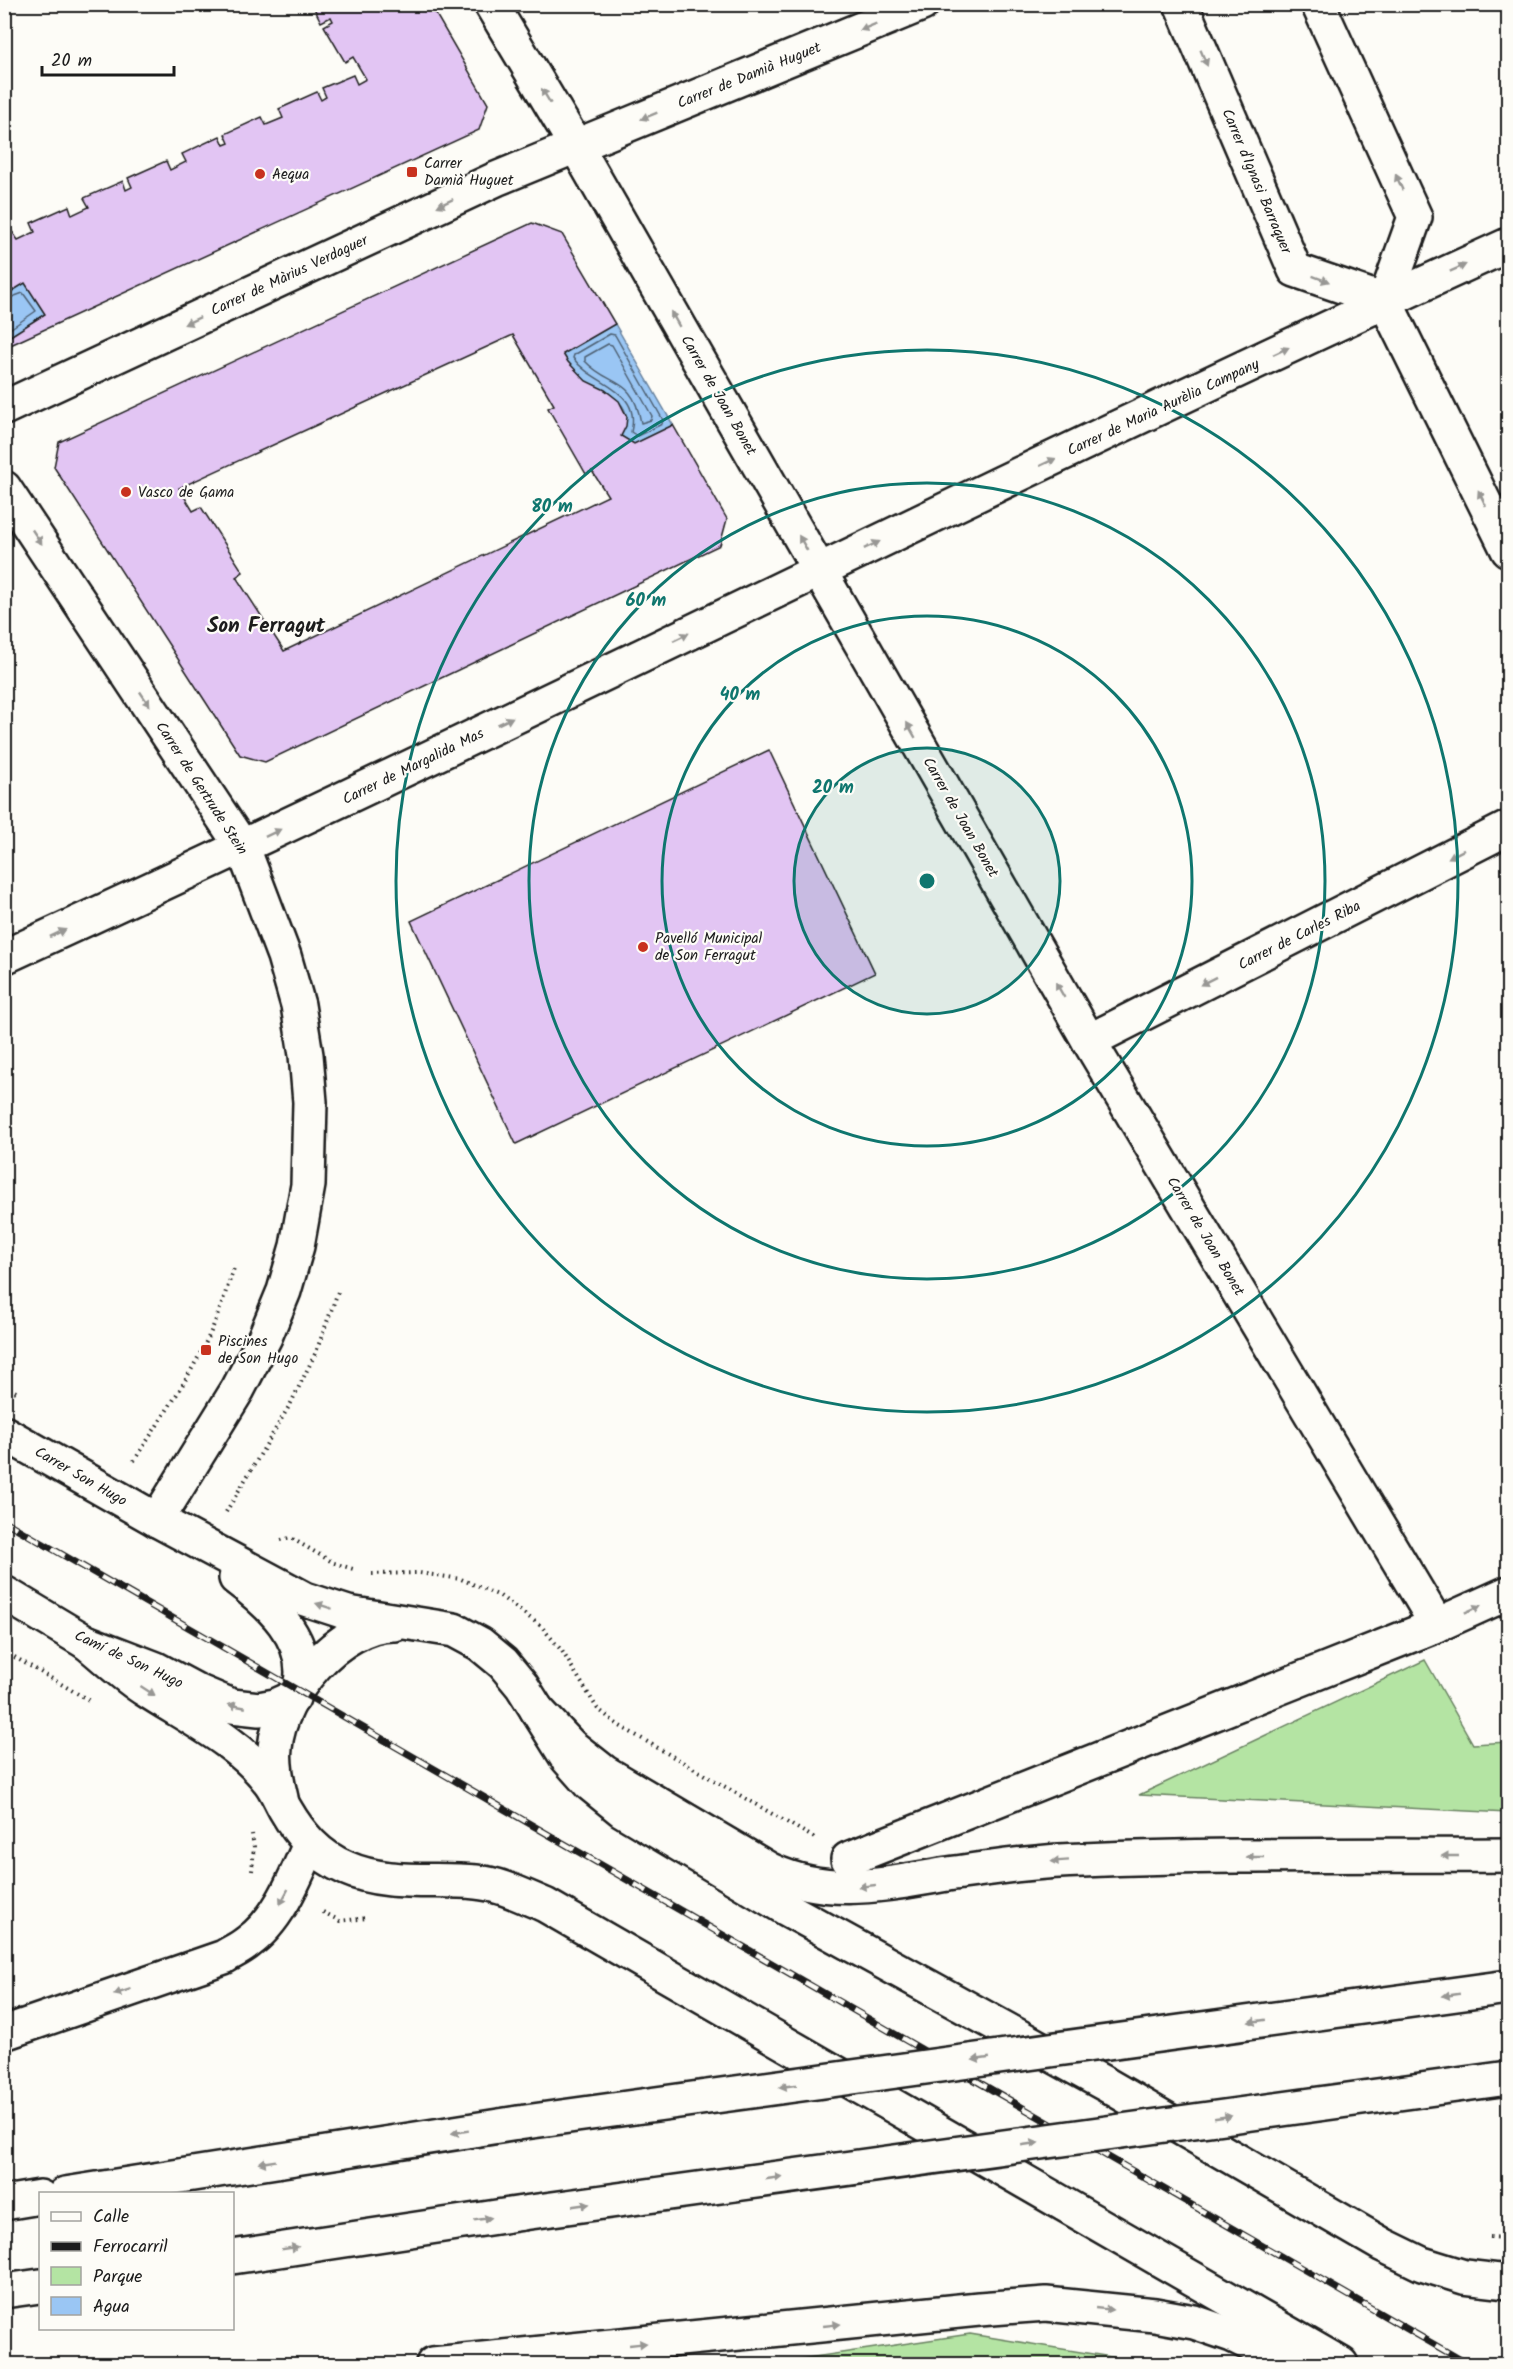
<svg xmlns="http://www.w3.org/2000/svg" width="1513" height="2369" viewBox="0 0 1513 2369" font-family="Kalam,sans-serif">
<rect width="100%" height="100%" fill="#fdfcf7"/>
<filter id="ink" filterUnits="userSpaceOnUse"><feTurbulence type="fractalNoise" baseFrequency=".0167" numOctaves="2"/><feDisplacementMap in="SourceGraphic" scale="12" xChannelSelector="R" yChannelSelector="G"/><feConvolveMatrix kernelMatrix="1 2 1 2 8 2 1 2 1" color-interpolation-filters="sRGB"/></filter>
<g filter="url(#ink)">
<g fill="#b4e4a3" stroke="#688060" stroke-width="1.5">
<path d="M1425,1660L1473,1744L1508,1742V1813L1139,1795Z"/>
<path d="M970,2334L1154,2364H767Z"/>
</g>
<g fill="#9ac6f4" stroke="#68829e" stroke-width="1.5">
<path d="M25,283L45,314L5,340V296Z"/>
<path d="M615,324L673,425L634,444L621,436C639,402 607,395 585,380C576,374 569,364 563,354Z"/>
</g>
<g fill="none" stroke-linecap="round" stroke-linejoin="round">
<g stroke="#4e6072" stroke-width="1.5">
<path d="M4,300L23,293L36,311L4,333"/>
<path d="M610,334L615,335L663,420L662,424L637,436L631,432C642,388 593,386 573,358L574,355Z"/>
<path d="M608,344L612,345L652,416L651,420L641,423C633,375 610,388 585,361V357Z"/>
</g>
</g>
<g fill="#e2c5f3" stroke="#1c1c1c" stroke-width="1.5" fill-rule="evenodd">
<path d="M312,4H430L488,104L479,130L4,348V340L45,314L25,283L4,296V220L18,240L35,232L31,223L69,206L72,215L89,207L84,198L123,181L126,190L132,187L128,178L166,161L170,170L186,162L182,154L220,136L224,145L229,143L225,134L262,117L266,125L283,118L279,109L317,92L321,100L326,97L322,88L353,75L357,84L366,79L353,57L345,62L324,26L333,21L331,17L321,22Z"/>
<path d="M532,223L562,234L615,324L563,354L568,362L586,381L605,390L619,401L627,417L626,426L621,436L634,444L673,425L727,519L720,545L265,762L240,755L54,467L59,442ZM513,335L554,405L548,408L586,474L592,471L608,496L284,651L236,577L243,572L201,507L193,511L179,488Z"/>
<path d="M769,750L875,973L516,1144L411,921Z"/>
</g>
<g fill="none" stroke-linecap="round" stroke-linejoin="round">
<defs>
<g id="street">
<path d="M491,4L576,146L1089,1041L1437,1625"/>
<path d="M1181,4L1295,270L1385,301L1415,217L1318,4"/>
<path d="M1385,301L1508,550"/>
<path d="M4,408L496,179L922,4"/>
<path d="M4,488L243,848L284,956L298,1005L306,1055L310,1102L308,1185L297,1246L284,1291L265,1337L238,1389L157,1520"/>
<path d="M4,957C509,726 1004,475 1508,245"/>
<path d="M1089,1041L1508,828"/>
<path d="M4,1433L157,1520L305,1599L348,1613L454,1630L480,1644L503,1663L522,1686L567,1758L590,1784L622,1810L787,1909L1107,2085L1383,2245L1422,2264L1464,2277L1508,2282"/>
<path d="M236,1578C268,1602 309,1638 301,1683"/>
<path d="M4,1593L86,1642L156,1669L199,1692L232,1706L259,1709L275,1706L293,1698"/>
<path d="M86,1642C106,1658 125,1677 146,1690C189,1718 238,1741 270,1782C276,1790 280,1800 285,1809C300,1835 318,1856 346,1868C386,1886 434,1878 476,1882C500,1884 523,1896 545,1905L1341,2364"/>
<path d="M281,1798C277,1782 273,1765 275,1748C279,1695 339,1623 395,1624"/>
<path d="M848,1859L1437,1625L1508,1593"/>
</g>
<g id="highway">
<path d="M537,1710L571,1746L604,1772L770,1870C830,1898 886,1884 948,1874C992,1868 1037,1861 1083,1860C1224,1854 1367,1856 1508,1855"/>
<path d="M4,2033L224,1957C232,1952 241,1948 248,1942C279,1920 295,1878 310,1844"/>
<path d="M65,2194L518,2123"/>
<path d="M4,2203L40,2197"/>
<path d="M232,2257L523,2213"/>
<path d="M4,2291L40,2286"/>
<path d="M433,2364L979,2309L1046,2304L1155,2315L1194,2322L1232,2335L1291,2364"/>
</g>
</defs>
<use href="#street" stroke="#1c1c1c" stroke-width="38"/>
<use href="#highway" stroke="#1c1c1c" stroke-width="38"/>
<g stroke="#1c1c1c" stroke-width="4" stroke-dasharray="1.5 4.5" stroke-linecap="butt">
<path d="M4,1386L20,1394"/>
<path d="M134,1461C159,1422 186,1383 206,1342C218,1318 225,1293 234,1268"/>
<path d="M226,1512L291,1403L316,1352L339,1289"/>
<path d="M281,1540L291,1538L334,1563L353,1569"/>
<path d="M372,1574L419,1573L461,1579L500,1596L541,1626L562,1651L597,1708L618,1725L816,1839"/>
<path d="M4,1651L92,1702"/>
<path d="M252,1871L254,1847L252,1834"/>
<path d="M323,1912L340,1921L367,1918"/>
<path d="M1490,2237L1508,2238"/>
</g>
<use href="#street" stroke="#fdfcf7" stroke-width="33"/>
<use href="#highway" stroke="#fdfcf7" stroke-width="33"/>
<defs>
<path id="rail" d="M4,1521L1468,2364"/>
</defs>
<use href="#rail" stroke="#1c1c1c" stroke-width="7"/>
<use href="#rail" stroke="#fdfcf7" stroke-width="4.5" stroke-dasharray="14" stroke-linecap="butt"/>
<defs>
<g id="highway-bridge">
<path d="M518,2123L1508,1987"/>
<path d="M523,2213L1508,2078"/>
</g>
</defs>
<use href="#highway-bridge" stroke="#1c1c1c" stroke-width="38" stroke-linecap="butt"/>
<use href="#highway-bridge" stroke="#fdfcf7" stroke-width="33"/>
</g>
<defs><path id="oneway-solid" d="M-6-.8H1V-3.2L6.5 0L1 3.2V.8H-6Z" transform="scale(1.5)"/></defs>
<g fill="#989794">
<use href="#oneway-solid" transform="translate(868 27) rotate(158)"/>
<use href="#oneway-solid" transform="translate(1204 58) rotate(67)"/>
<use href="#oneway-solid" transform="translate(546 96) rotate(-121)"/>
<use href="#oneway-solid" transform="translate(649 116) rotate(158)"/>
<use href="#oneway-solid" transform="translate(1399 182) rotate(-114)"/>
<use href="#oneway-solid" transform="translate(445 203) rotate(155)"/>
<use href="#oneway-solid" transform="translate(1458 268) rotate(-24)"/>
<use href="#oneway-solid" transform="translate(1321 279) rotate(20)"/>
<use href="#oneway-solid" transform="translate(675 319) rotate(-120)"/>
<use href="#oneway-solid" transform="translate(192 321) rotate(155)"/>
<use href="#oneway-solid" transform="translate(1281 351) rotate(-25)"/>
<use href="#oneway-solid" transform="translate(1048 462) rotate(-25)"/>
<use href="#oneway-solid" transform="translate(1482 498) rotate(-116)"/>
<use href="#oneway-solid" transform="translate(37 537) rotate(56)"/>
<use href="#oneway-solid" transform="translate(803 543) rotate(-120)"/>
<use href="#oneway-solid" transform="translate(872 545) rotate(-25)"/>
<use href="#oneway-solid" transform="translate(681 637) rotate(-26)"/>
<use href="#oneway-solid" transform="translate(145 699) rotate(56)"/>
<use href="#oneway-solid" transform="translate(505 721) rotate(-26)"/>
<use href="#oneway-solid" transform="translate(911 730) rotate(-120)"/>
<use href="#oneway-solid" transform="translate(273 833) rotate(-26)"/>
<use href="#oneway-solid" transform="translate(1456 854) rotate(153)"/>
<use href="#oneway-solid" transform="translate(58 933) rotate(-25)"/>
<use href="#oneway-solid" transform="translate(1208 981) rotate(153)"/>
<use href="#oneway-solid" transform="translate(1060 990) rotate(-120)"/>
<use href="#oneway-solid" transform="translate(324 1606) rotate(-162)"/>
<use href="#oneway-solid" transform="translate(1473 1609) rotate(-24)"/>
<use href="#oneway-solid" transform="translate(148 1691) rotate(33)"/>
<use href="#oneway-solid" transform="translate(237 1706) rotate(-169)"/>
<use href="#oneway-solid" transform="translate(1450 1856) rotate(180)"/>
<use href="#oneway-solid" transform="translate(1255 1857) rotate(180)"/>
<use href="#oneway-solid" transform="translate(1060 1861) rotate(176)"/>
<use href="#oneway-solid" transform="translate(867 1886) rotate(174)"/>
<use href="#oneway-solid" transform="translate(284 1897) rotate(118)"/>
<use href="#oneway-solid" transform="translate(122 1992) rotate(161)"/>
<use href="#oneway-solid" transform="translate(1451 1995) rotate(172)"/>
<use href="#oneway-solid" transform="translate(1257 2021) rotate(172)"/>
<use href="#oneway-solid" transform="translate(981 2059) rotate(172)"/>
<use href="#oneway-solid" transform="translate(788 2086) rotate(172)"/>
<use href="#oneway-solid" transform="translate(1223 2117) rotate(-8)"/>
<use href="#oneway-solid" transform="translate(460 2132) rotate(171)"/>
<use href="#oneway-solid" transform="translate(1030 2144) rotate(-8)"/>
<use href="#oneway-solid" transform="translate(267 2162) rotate(171)"/>
<use href="#oneway-solid" transform="translate(774 2178) rotate(-8)"/>
<use href="#oneway-solid" transform="translate(581 2205) rotate(-8)"/>
<use href="#oneway-solid" transform="translate(483 2219) rotate(-9)"/>
<use href="#oneway-solid" transform="translate(290 2248) rotate(-9)"/>
<use href="#oneway-solid" transform="translate(1104 2309) rotate(6)"/>
<use href="#oneway-solid" transform="translate(832 2325) rotate(-6)"/>
<use href="#oneway-solid" transform="translate(638 2344) rotate(-6)"/>
</g>
</g>
<circle cx="927" cy="881" r="133" fill="#0f766e" fill-opacity=".12"/>
<g fill="none" stroke="#0f766e" stroke-width="3">
<circle cx="927" cy="881" r="133"/>
<circle cx="927" cy="881" r="265"/>
<circle cx="927" cy="881" r="398"/>
<circle cx="927" cy="881" r="531"/>
</g>
<g fill="#c8321e" stroke="#fdfcf7" stroke-width="2">
<rect x="406" y="166" width="12" height="12" rx="3"/>
<circle cx="260" cy="174" r="6"/>
<circle cx="126" cy="492" r="6"/>
<circle cx="643" cy="947" r="6"/>
<rect x="200" y="1344" width="12" height="12" rx="3"/>
</g>
<g text-anchor="middle" stroke-width="4.5" stroke-linejoin="round" paint-order="stroke">
<g font-size="15" fill="#1c1c1c" stroke="#fdfcf7">
<text transform="translate(749 75) rotate(-22)" y="5">Carrer de Damià Huguet</text>
<text transform="translate(1257 181) rotate(67)" y="5">Carrer d'Ignasi Barraquer</text>
<text transform="translate(289 275) rotate(-25)" y="5">Carrer de Màrius Verdaguer</text>
<text transform="translate(719 395) rotate(60)" y="5">Carrer de Joan Bonet</text>
<text transform="translate(1163 407) rotate(-25)" y="5">Carrer de Maria Aurèlia Campany</text>
<text transform="translate(413 766) rotate(-26)" y="5">Carrer de Margalida Mas</text>
<text transform="translate(202 788) rotate(57)" y="5">Carrer de Gertrude Stein</text>
<text transform="translate(961 817) rotate(60)" y="5">Carrer de Joan Bonet</text>
<text transform="translate(1299 935) rotate(-27)" y="5">Carrer de Carles Riba</text>
<text transform="translate(1206 1236) rotate(59)" y="5">Carrer de Joan Bonet</text>
<text transform="translate(81 1476) rotate(30)" y="5">Carrer Son Hugo</text>
<text transform="translate(129 1659) rotate(25)" y="5">Camí de Son Hugo</text>
</g>
<g font-size="15" fill="#1c1c1c" stroke="#fdfcf7" text-anchor="start">
<text x="424" y="168">Carrer<tspan x="424" dy="17">Damià Huguet</tspan></text>
<text x="272" y="179">Aequa</text>
<text x="138" y="497">Vasco de Gama</text>
<text x="655" y="943">Pavelló Municipal<tspan x="655" dy="17">de Son Ferragut</tspan></text>
<text x="218" y="1346">Piscines<tspan x="218" dy="17">de Son Hugo</tspan></text>
</g>
<g font-size="21" font-weight="bold" fill="#1c1c1c" stroke="#fdfcf7">
<text x="266" y="632">Son Ferragut</text>
</g>
</g>
<circle cx="927" cy="881" r="9" fill="#0f766e" stroke="#fdfcf7" stroke-width="3"/>
<g font-size="18" text-anchor="middle" font-weight="bold" fill="#0f766e" stroke="#fdfcf7" stroke-width="4.5" stroke-linejoin="round" paint-order="stroke">
<text x="552" y="512">80 m</text>
<text x="646" y="606">60 m</text>
<text x="740" y="700">40 m</text>
<text x="833" y="793">20 m</text>
</g>
<rect width="1513" height="2369" fill="none" stroke="#fdfcf7" stroke-width="24"/>
<rect x="12" y="12" width="1489" height="2345" fill="none" stroke="#1c1c1c" stroke-width="2" filter="url(#ink)"/>
<rect x="39" y="2192" width="195" height="138" fill="#fdfcf7" stroke="#a3a29f" stroke-width="1.5"/>
<rect x="51" y="2212" width="30" height="9" fill="#fdfcf7" stroke="#a3a29f" stroke-width="1.5"/>
<text x="93" y="2222" font-size="18" fill="#1c1c1c">Calle</text>
<rect x="51" y="2242" width="30" height="9" fill="#1c1c1c" stroke="#a3a29f" stroke-width="1.5"/>
<text x="93" y="2252" font-size="18" fill="#1c1c1c">Ferrocarril</text>
<rect x="51" y="2267" width="30" height="18" fill="#b4e4a3" stroke="#a3a29f" stroke-width="1.5"/>
<text x="93" y="2282" font-size="18" fill="#1c1c1c">Parque</text>
<rect x="51" y="2297" width="30" height="18" fill="#9ac6f4" stroke="#a3a29f" stroke-width="1.5"/>
<text x="93" y="2312" font-size="18" fill="#1c1c1c">Agua</text>
<path d="M42 66v9h132v-9" fill="none" stroke="#1c1c1c" stroke-width="3"/>
<text x="51" y="66" font-size="18" fill="#1c1c1c" stroke="#fdfcf7" stroke-width="4.5" paint-order="stroke">20 m</text>
</svg>
